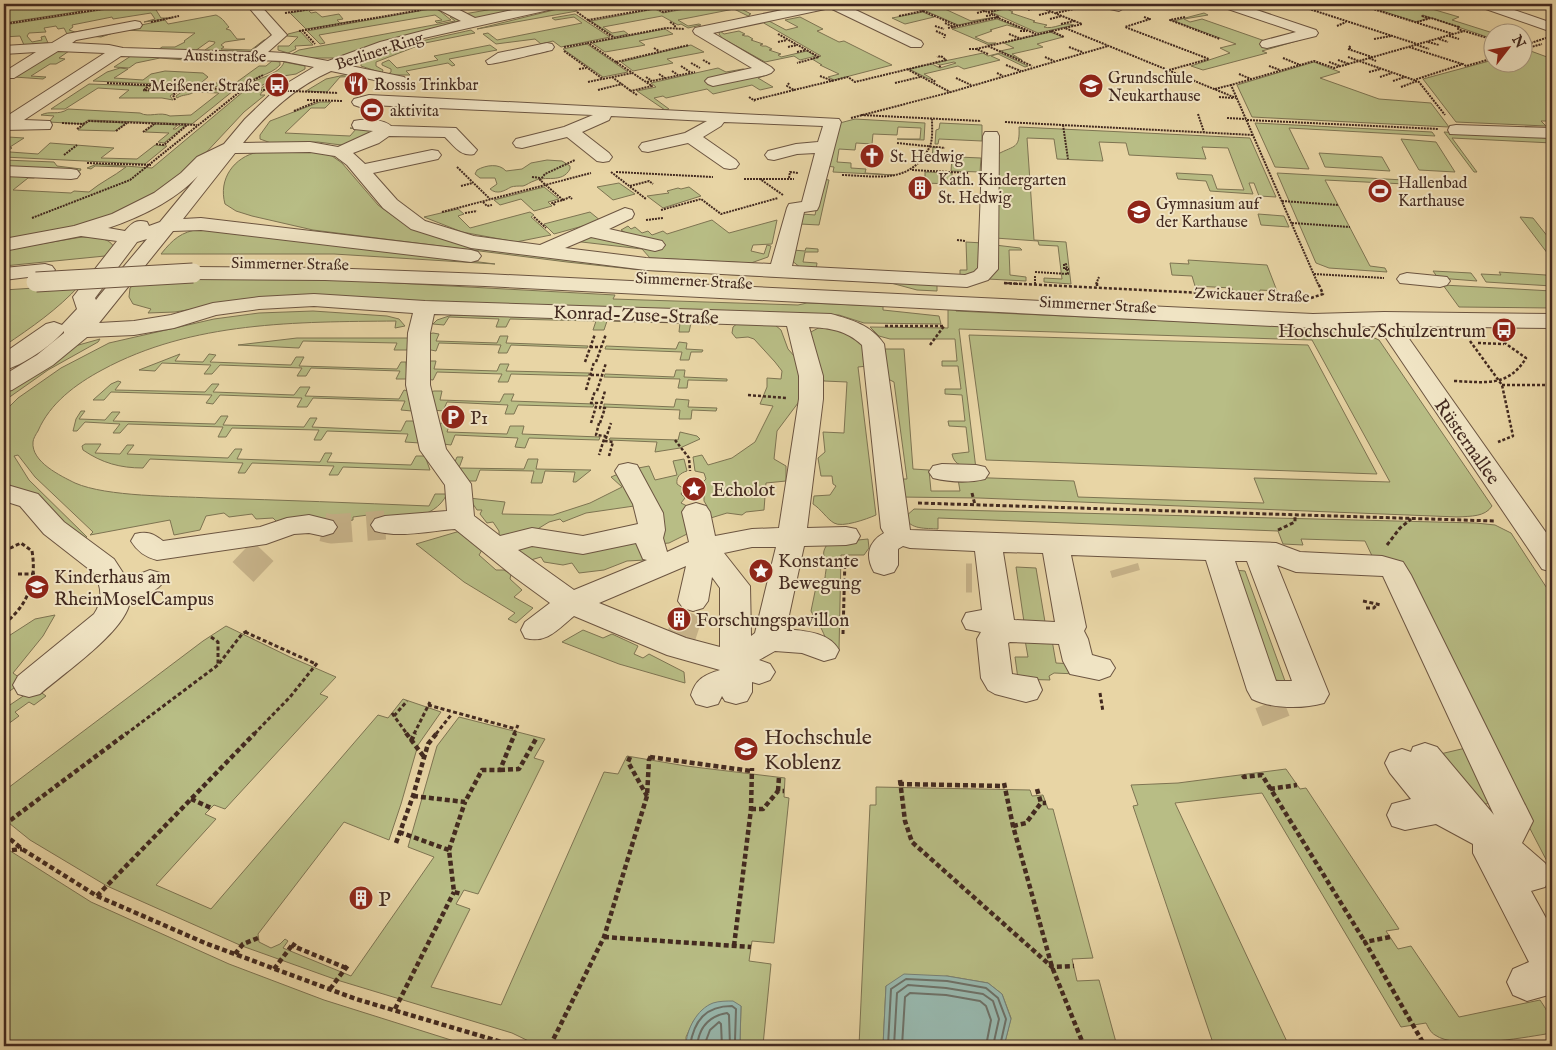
<svg xmlns="http://www.w3.org/2000/svg" width="1556" height="1050" viewBox="0 0 1556 1050" font-family="'IM FELL English',serif">
<rect width="100%" height="100%" fill="#e8d5a5"/>
<filter id="stains"><feTurbulence type="fractalNoise" baseFrequency=".004" numOctaves="4"/><feColorMatrix values="0 0 0 0 .2 0 0 0 0 .09 0 0 0 0 .02 0 0 0 .5 -.17"/></filter>
<radialGradient id="worn" r=".72"><stop offset=".6" stop-color="#630" stop-opacity="0"/><stop offset="1" stop-color="#630" stop-opacity=".3"/></radialGradient>
<g fill="#b8bd85" stroke="#7e7452">
<path d="M4,4H128L89,10L87,7H82V11L4,23Z"/>
<path d="M140,4H157L153,5L161,18H172L144,22L155,19L151,13L113,19L112,17L72,25L73,27L69,30L75,32L87,30L88,31L68,36L64,28L58,29L56,26L44,28L46,32L29,33L27,36L32,42L42,40L41,37L45,36L48,43L24,45L20,36L4,37V25Z"/>
<path d="M522,4H539L483,17L474,18L464,14Z"/>
<path d="M692,4H732L751,14H749L750,15L748,16L734,9L678,20L688,26L699,24L701,25L688,28L681,24L678,25L662,16L603,27L612,33L624,31L628,34L615,37L591,21L655,9L663,13L696,7Z"/>
<path d="M910,4H934L971,21L996,17L958,25Z"/>
<path d="M1030,4L1037,7C1027,9 1018,6 1007,9L1013,12L1011,13L1035,21L1033,22L1047,25L1044,27C1054,30 1064,21 1074,25L1038,33L991,12Z"/>
<path d="M1360,4H1415L1459,17L1452,20L1493,33V39L1423,15L1421,16L1428,18L1417,22Z"/>
<path d="M570,6L577,11L477,29Z"/>
<path d="M326,7L309,11L311,13L316,12L322,17L339,14L343,19L337,20L340,23L360,20L306,29L290,13Z"/>
<path d="M436,8L451,20L437,23L435,21L442,20L435,15L319,35L325,43L320,44L307,31Z"/>
<path d="M923,12L934,17L905,24L892,18Z"/>
<path d="M1204,13L1208,15L1184,19L1190,22L1202,19L1265,41L1307,38L1262,51L1267,53L1203,70L1191,66L1230,53L1220,48L1236,44L1174,21Z"/>
<path d="M575,14L610,37L561,47L553,41L541,44L535,39L496,44L483,34L488,33L497,40L582,23L574,17L555,20L552,18Z"/>
<path d="M216,15C224,19 225,23 229,27L226,29L230,30L237,39H245L225,42L221,45L224,47L221,49L251,50L264,40H271L257,51L248,53L206,51L205,50L214,44L215,42L209,41L195,51L158,50L162,47H175L185,42L184,41L195,33L122,30L101,37L89,36L165,20L168,24Z"/>
<path d="M454,16L460,20L459,21L373,45L335,58H310L292,54L299,50L455,21L450,17Z"/>
<path d="M800,17L823,29L817,31L839,42L844,41L892,65L834,80L828,77L839,74L820,65H822L812,59L821,56L762,22L769,21L786,30L798,27L785,20Z"/>
<path d="M997,19L1025,30L1007,25L990,30L992,31L975,37L988,43H996L989,45L952,29Z"/>
<path d="M665,29L673,34L639,41L645,45L640,46L605,52L592,43Z"/>
<path d="M471,30L475,33L425,43L376,62V66L383,70L382,73L361,66V63C379,48 446,36 471,30Z"/>
<path d="M300,31L313,45L295,46L296,49L288,53L278,50V46H289L298,37L287,36L288,34Z"/>
<path d="M720,31L724,34L739,31L745,34L742,35L745,36H748L753,39L751,40L763,44L760,45L762,46H766L772,49L769,50L781,54L778,55L781,57L807,51L816,56L800,60L794,56L765,62L722,38L719,34Z"/>
<path d="M1050,32L1063,37L1037,44L1043,47L1012,54L1022,60L1000,51L1014,48L1004,43Z"/>
<path d="M587,44L628,72L603,77L563,49Z"/>
<path d="M490,45L497,50L449,59L455,65L452,66L448,63L406,71L410,75H387L391,72V69L382,65V63L389,60L397,68L438,60L434,56Z"/>
<path d="M691,45L704,52L667,59L673,63L633,71L621,62Z"/>
<path d="M56,50L69,51L59,58L65,59L56,64H50L31,76L46,77L43,79L14,77Z"/>
<path d="M1528,50L1547,57L1552,55V121H1541L1546,126L1456,122L1423,79L1493,60L1494,62H1524V51Z"/>
<path d="M983,53L988,56L1000,53L1028,66L1025,67L998,54L991,56L1000,60L964,69L958,66L924,74L931,78L929,79L909,69L932,64L940,68L956,63L954,62L940,65L935,63Z"/>
<path d="M134,54L200,56L195,61L193,59L185,60L160,58L136,63L129,68L114,67Z"/>
<path d="M272,61L280,62V65C270,76 251,77 239,87H230L259,66H266Z"/>
<path d="M284,62L305,66V69L296,74L277,77L261,86H245C256,78 280,75 284,62Z"/>
<path d="M1314,62L1340,72L1320,78L1379,99L1431,103L1449,127L1252,117L1237,85Z"/>
<path d="M120,68L128,69L114,78L143,80L151,74L165,71L203,73L208,77L202,82L231,84L227,87L93,81L107,72Z"/>
<path d="M718,68L726,72L743,69L767,75L758,78L773,87L760,90L752,85L713,94L707,89L666,98L663,96L654,98L669,109L665,110L637,91L656,87L651,83Z"/>
<path d="M349,74L359,76L340,77L327,92L306,91L326,79Z"/>
<path d="M284,77L280,80L281,81L262,92L260,95H265L244,112L186,174L171,187L107,219L4,242V175H39L34,178H28L13,190L71,193L74,191L89,192C101,182 113,177 126,167L95,166L91,169L87,168L97,164L152,168L244,91H257L272,81Z"/>
<path d="M89,84L147,86L143,91L160,90L148,89L152,87L181,88L170,96L173,100L162,98H119L129,90L98,88L65,109H51Z"/>
<path d="M187,88L233,91L192,124L88,120L83,124L49,122L54,116L41,115C50,110 58,116 68,109L140,113C149,118 160,111 170,116L191,115L219,93L194,92C188,96 183,94 177,98L176,96Z"/>
<path d="M320,102H331L325,108H311L285,133L350,136L356,129L350,128L370,130L372,133L350,144L341,145L318,142L271,143L260,139V135L270,121Z"/>
<path d="M855,119L925,123L924,140L897,139H920L921,128L898,127L897,135L873,134L872,144L856,143L855,150L839,149L837,162L851,163V168L866,169L865,173L893,175L833,172L834,167L826,166L836,124Z"/>
<path d="M89,121L126,123L115,131L78,130Z"/>
<path d="M940,123L982,125V141L939,139L938,144H935L936,130L939,129Z"/>
<path d="M1255,123L1432,132L1435,136L1289,128L1309,169L1275,167Z"/>
<path d="M155,124L178,125L173,129H176L181,125H186L164,143L158,142L169,133L145,132Z"/>
<path d="M1019,127L1250,138L1276,197L1259,196L1254,183H1249L1253,194L1210,191L1206,181L1178,179L1176,173L1212,175L1217,189L1244,190L1228,148L1202,147L1206,159L1129,155L1126,143L1099,142L1103,161L1057,159L1054,139L1027,138L1034,240L1066,242L1071,284L1044,282V278L1062,279L1058,246L1039,245L1038,241L995,238L998,154C1015,145 1020,149 1019,127Z"/>
<path d="M1444,132L1552,138V143L1452,138L1477,172H1474Z"/>
<path d="M8,137L24,138L10,147L12,148L9,150L10,152L38,154L50,143L114,148L101,158L137,159L155,145L167,146L145,164L4,157V140Z"/>
<path d="M1401,139L1436,142L1455,172L1419,170Z"/>
<path d="M933,147H936V156L981,158L980,172L951,171L952,158L932,157Z"/>
<path d="M313,151L332,156L342,163L378,205L410,228L479,249L569,260L937,284V291L917,290L891,283L641,270L567,262L313,230L252,216L236,211L225,204C218,179 234,157 258,152C271,149 299,152 313,151Z"/>
<path d="M1319,153L1382,157L1390,171L1325,167Z"/>
<path d="M4,160L54,162L57,166L81,169L80,171L4,169Z"/>
<path d="M547,160L562,161L570,166V169C562,184 545,175 534,181C530,182 527,185 523,186C519,186 514,186 511,187C504,191 497,195 490,189L497,184L495,178H480L475,174L477,170C486,165 499,163 506,171L522,169L531,163Z"/>
<path d="M925,172L952,173V184L925,183Z"/>
<path d="M1277,173L1422,181L1425,185L1325,180L1370,266L1385,268L1387,272L1329,268L1316,263Z"/>
<path d="M823,179L829,180L819,225L800,224L802,214L815,215Z"/>
<path d="M619,183L635,194L613,200L597,187Z"/>
<path d="M544,187L559,199L548,202L552,206L534,211L521,199L500,205L494,200Z"/>
<path d="M689,187L701,196L663,208L647,196L669,193L667,191L678,188L681,189Z"/>
<path d="M458,209L464,214L458,216L470,228L530,212L534,215L531,217L551,235L516,242L462,232L424,217Z"/>
<path d="M590,212L601,221L554,234L544,224Z"/>
<path d="M1258,214L1284,216L1289,227L1261,225Z"/>
<path d="M1520,217L1533,218L1552,242V254H1548Z"/>
<path d="M712,220L729,233L777,220L772,244L753,245L751,251L764,254L767,245L771,246L768,257L751,263L650,258L642,249L573,241L591,237L653,250L621,230L628,226L631,229L635,227L642,233L648,231L652,235L663,231L667,234Z"/>
<path d="M200,229L230,231L495,264L334,254H161C173,239 181,232 200,229Z"/>
<path d="M82,237C93,238 108,236 114,247L105,256L4,266V250Z"/>
<path d="M966,242L983,243L979,271L960,277V270H967Z"/>
<path d="M995,245L1020,248L1022,250H1009L1010,275L1026,277V281L987,279Z"/>
<path d="M806,248L818,249V252H805L803,262L817,263L816,270L801,268L791,260L793,250L805,251Z"/>
<path d="M1188,260L1267,265L1277,291L1260,290V293L1233,292L1232,288L1195,286L1192,276L1172,275L1170,263L1189,264Z"/>
<path d="M1433,271L1471,273L1477,281L1438,278Z"/>
<path d="M1499,272L1546,275L1552,286L1486,282L1481,274L1501,275Z"/>
<path d="M190,278L322,279L615,295L613,299L798,305L807,303L883,306V310L939,316L941,324L864,323L839,315L466,304L316,295L210,306L175,312L148,313L151,309L133,304L129,297L130,288L136,283Z"/>
<path d="M80,285C57,310 32,327 4,346V290Z"/>
<path d="M1443,285L1552,291V308L1459,307Z"/>
<path d="M956,306V311L1343,329L1363,333L1379,340L1492,506C1485,517 1471,516 1458,517L979,498L899,497L897,479H907L894,382L884,377V349H904L913,469L929,470L931,491H960L958,479L963,477L1074,481L1078,497L1264,503L1254,478L1390,482L1312,340L959,329L976,469C965,467 954,466 952,454L969,452L966,427L949,426L948,421H965L962,395L945,394V389H961L958,366H942V361H957L955,339H890L879,336L870,327L948,328V308Z"/>
<path d="M313,311L387,316L399,319L405,326L395,328L396,321C297,322 192,321 102,370C76,384 50,403 38,431C36,434 33,439 33,442C31,462 61,476 75,483C107,497 175,496 210,498C283,500 356,503 429,506L435,494H447C434,521 398,520 371,521L368,515L353,517V520L325,525L277,522L273,518L256,519L252,514L229,517L224,513L206,516L200,530L174,535L170,520L90,535L93,532L35,477L18,455L14,456L29,480L87,537L80,540L20,489L4,486V412L18,398L61,368L109,343L214,319L259,313Z"/>
<path d="M452,315L712,322L714,324L691,323L689,332H679L680,323L607,321L604,330H593L596,321L510,319L506,327H496L499,319L449,317L444,325L433,324L437,320Z"/>
<path d="M739,322L775,325L781,330L788,349L795,357L803,379L801,399L777,431L774,459L786,466V481L766,483L764,510L746,512L742,515L727,513L701,521L707,506L704,501V496L700,494L705,488L702,483L706,479L704,473L695,471L693,457L702,455L708,465L732,458L755,442L773,406L760,404L767,387V378L781,379L782,371L775,362L754,339L748,337L736,338L732,333L733,327Z"/>
<path d="M824,325H832L866,346L868,366L858,367L876,515C867,519 842,528 834,523C827,519 821,509 813,504L814,496L830,495L836,486L833,484L832,476H821L818,458L825,452L823,432L844,433L847,382L824,381L809,339V333Z"/>
<path d="M433,333L439,334L436,341L497,343L500,336H508L506,343L588,346L587,348L511,345L507,353H498L501,345L439,343L436,351L426,349L428,334Z"/>
<path d="M969,335L1308,345L1377,474L986,460Z"/>
<path d="M297,338H410L407,350H394L397,343L303,341L299,348L238,345Z"/>
<path d="M100,339L98,342L48,370L4,401V390L28,377L75,346Z"/>
<path d="M679,342L687,343L686,349L703,350L702,352H691L689,360H680L682,352L605,349L606,346L676,349Z"/>
<path d="M180,354L175,361L203,362L209,354L216,355L210,362L291,365L296,357H304L299,366L397,369L401,362H406L407,379H396L400,371L311,368L306,376H297L302,368L220,365L212,374H204L211,365L162,363L155,371L139,370Z"/>
<path d="M430,361H436L434,369L497,371L500,364H509L506,371L589,373L588,376L511,374L508,382H498L502,374L437,372L433,380L426,379Z"/>
<path d="M676,370H685L684,377L727,379V381L688,380L687,388H678L680,379L604,377L605,374L674,377Z"/>
<path d="M118,381L121,382L115,390L205,392L212,384H219L213,392L294,395L300,387H310L305,396L399,399L404,390L408,391L412,411L401,410L405,401L313,398L307,407H297L302,398L220,395L213,404L206,403L212,395L111,392L104,400H93L111,384Z"/>
<path d="M434,391H442L440,400L500,402L504,394H514L511,401L594,404L593,407L518,405L514,414H505L508,405L447,402L443,411L433,410L430,392Z"/>
<path d="M676,399L689,400L688,407L717,408L716,411L692,410L691,419H679L680,410L604,407V404L674,407Z"/>
<path d="M81,411H85L79,419L105,420L112,412H120L113,421L215,424L221,416H228L223,425L304,427L310,418H317L312,427L401,431L406,421H415L420,443L405,442L408,434L327,431L321,440H314L319,430L232,428L226,437H218L223,427L128,424L120,433H113L120,424L85,422L77,431H73L76,419Z"/>
<path d="M442,423H450L447,432L507,434L510,426H524L522,434L600,437L599,440L529,438L525,448L515,447L518,438L455,435L451,445L443,444L438,424Z"/>
<path d="M680,432L697,436L700,439L680,448L655,452L657,442L609,440L610,438L678,440Z"/>
<path d="M85,444H101L95,453L120,454L127,445H134L127,454L228,458L235,449H242L237,459L320,462L325,453H332L327,462L411,465L416,456H425L430,470L343,467L338,475H329L334,466L252,463L245,473H238L243,463L150,459L143,468C120,468 102,463 83,450L82,446Z"/>
<path d="M457,457H463L459,468L524,469L528,459H538L536,469L591,470L576,482H573L575,472L545,471L542,483H531L534,471L480,470L476,481H465L453,466Z"/>
<path d="M684,459L687,471C680,473 676,477 677,484L684,489L681,494L685,498L681,503L687,506L697,529L669,543L658,544L633,469L649,466L655,480L677,475L673,461Z"/>
<path d="M623,472L641,505L586,513L563,522L560,519L549,522L531,533L499,538V531L493,522L487,523L480,514L482,510H477L469,498L505,502L502,514L553,515L590,503L622,487L611,477Z"/>
<path d="M914,509L1476,523L1495,525L1511,533L1552,596V871L1390,559L1373,558L1365,541L1301,539L1303,545L1283,544L1278,531L938,518V529C926,528 910,530 905,517Z"/>
<path d="M460,531L470,541L476,540L482,550L479,555L496,570H504L511,574L510,579L522,590L514,597L533,608L516,623L508,619L515,613L464,582L416,544Z"/>
<path d="M640,538L649,555L645,560L627,561L604,570L579,573L572,563L563,565L544,562L541,557L524,562L510,545Z"/>
<path d="M868,539L869,548L864,555H841L839,651C826,647 827,640 822,630C819,623 814,618 811,611L817,582L825,578C825,574 827,568 826,564C823,554 822,552 828,543Z"/>
<path d="M1016,567L1036,568L1045,622H1024Z"/>
<path d="M1235,570L1245,571L1285,681L1274,680Z"/>
<path d="M55,615L43,636L13,673L24,681L4,695V639L35,619Z"/>
<path d="M226,626L290,657L336,677L320,694L328,697L225,809L214,805L205,814L216,819L156,885L211,909L378,715L388,718L403,699L441,712L418,745L401,804L389,840L344,822L258,934L259,942L271,948L280,944L285,939L288,941L283,948L351,976L434,857L408,847L437,746L459,717L545,739L534,758L544,761L478,894L464,890L456,904L470,909L431,987L501,1005L604,772L618,774L627,756L686,766L785,778L784,797L789,798L774,943L752,941L749,961L771,964L763,1045L744,1046L740,1041L741,1006L694,1020L686,1037V1046H539L512,1033L337,980L242,946L107,886L30,840L4,819V791L203,641Z"/>
<path d="M583,630L603,638L612,634L638,646L634,654L643,658L649,654L684,672L685,683L619,664L562,642Z"/>
<path d="M1025,640H1052L1056,663L1075,664L1077,674L1054,673L1049,676L1050,680L1018,679L1015,657H1028Z"/>
<path d="M35,688L46,696L34,705L29,702L15,712L19,716L4,727V709Z"/>
<path d="M1470,747L1492,800L1487,804L1482,803L1436,755Z"/>
<path d="M1286,769L1300,789L1306,788L1399,929L1386,931L1398,949L1411,946L1459,1017L1540,1000C1548,1012 1554,1020 1546,1034C1521,1038 1456,1050 1435,1035C1431,1033 1428,1027 1426,1023L1401,1027L1262,793L1175,803L1289,1046H1214L1133,806L1138,805L1131,785L1178,783Z"/>
<path d="M876,787L1030,790L1032,796L1043,795L1048,809H1053L1093,958L1072,959L1077,981L1099,980L1117,1046H1004L1011,1018L1002,994L988,983L947,976L886,986L883,1046H859L870,805H876Z"/>
<path d="M4,847L91,902L229,964L324,1000L470,1046H4Z"/>
</g>
<g fill="#98b8ae" stroke="#767f75">
<path d="M904,974L947,976L988,983L1002,994L1011,1019L1004,1046H883L886,986Z"/>
<path d="M733,1001L741,1006L740,1041L744,1046H686C686,1030 697,1009 713,1003C719,1001 727,1001 733,1001Z"/>
</g>
<g fill="none" stroke-linecap="round" stroke-linejoin="round">
<g stroke="#6e7167" stroke-width="2">
<path d="M690,1046C694,1020 706,1006 732,1006L736,1009L735,1041L737,1046"/>
<path d="M697,1046C699,1028 709,1016 727,1013L729,1015L730,1046"/>
<path d="M704,1046L710,1030L719,1022L721,1024L722,1046"/>
<path d="M888,1046L891,989L906,979L947,981L986,988L998,998L1006,1019L1000,1046"/>
<path d="M894,1046L897,993L908,985L946,988L983,994L993,1001L999,1019L993,1046"/>
<path d="M902,1046L905,997L910,993L946,995L980,1001L986,1006L991,1020L986,1046"/>
</g>
<g stroke="#c7b38a" stroke-width="29" stroke-dasharray="29 15" stroke-linecap="butt">
<path d="M323,527L331,529L385,525"/>
<path d="M1124,567L1126,574"/>
<path d="M243,572L265,549"/>
<path d="M966,578H972"/>
<path d="M680,640L693,601"/>
<path d="M1269,703L1276,721"/>
</g>
<defs>
<g id="minor">
<path d="M246,4H259L287,35L268,52L284,53L328,61L380,42L461,21L434,7L433,4H448L475,18L540,4H563L562,7L424,38L356,60L346,65L404,77L407,80L404,83L399,85L331,71C295,87 268,112 243,143L310,142L338,147L373,131L354,129L352,125L354,121C364,119 384,119 391,126L456,128L477,150L474,154C461,157 454,146 445,137L389,136L379,143L353,153L365,164L432,150L438,151L441,155L438,159L373,173L397,200L425,221L474,236L540,245L625,208L632,210L634,214L632,218L609,229L662,241L665,245L662,249L655,251L591,237L565,248L646,258L771,264L787,208L789,204L802,202L815,153L797,154L774,160L768,159L765,155L768,151L796,144L818,142L823,126L724,122L721,126L703,137L736,160L739,164L736,168L730,169L724,168L688,143L648,152L642,151L639,147L642,143L685,133L707,121L611,116L609,120L582,132L609,153L612,157L609,161L603,162L597,161L567,137L522,148L516,147L513,143L516,139L564,127L593,115L369,105L360,107L354,105L352,102L354,99L369,95L839,119L841,122L819,206L817,210L804,212L792,266L965,275L974,272L978,268L983,136L985,132H997L999,136L998,269L988,280L967,287L646,270L471,248L411,229L383,208L347,165L335,156L310,152L235,153L183,219L201,218L471,250L478,252L481,256L478,260L471,262L201,230L173,231L99,323L134,321L171,315L213,303L259,297L314,294L425,301L831,314C852,320 871,325 884,344L910,530L1276,543L1300,552L1382,556L1403,562L1411,575L1533,821L1522,843L1545,863L1551,875L1545,887L1531,891L1552,929V994L1527,1001L1513,995L1507,982L1513,969L1529,962L1473,853V844L1436,824L1405,830L1392,826L1387,815L1392,804L1411,799L1390,773L1385,763L1390,753L1402,749L1411,752L1413,747L1425,743L1437,747L1494,815L1383,576L1296,572L1277,565L1329,694L1324,703C1303,709 1272,709 1252,699L1247,690L1206,560L1071,555L1086,627L1084,631L1088,639L1092,655L1110,660L1115,668L1110,676L1099,680L1070,674L1063,661L1059,644L1010,642L1008,643L1012,674L1037,678L1042,690L1037,699L1026,702L995,694L988,690L981,678L977,639L981,632L966,629L962,621L966,613L982,610L975,551L910,548L903,546L898,549V565L894,572L884,575L874,572C865,556 868,542 884,533L881,528L862,345C846,330 830,328 809,327L823,376V399L807,528L846,527L856,529L860,536L856,543L846,545L804,546L786,629C805,631 829,632 839,650L835,658L824,661L802,653L775,651L759,660L770,664L775,672L770,680L759,684L752,682V692L747,701L736,704L725,701L722,696L718,704L707,707L696,704L691,695C696,679 704,675 720,670L667,655L574,616C558,629 547,644 525,638L521,630L525,622L550,603L513,576L455,529C430,531 400,538 375,531L371,525L375,519L385,516L447,511L445,485L420,450L406,385L408,333L413,313L314,306L259,309L216,315L174,328L134,335L87,337L53,365L12,390L4,392V375L37,355L64,333V331C52,345 22,366 4,370V353L46,324L54,322L62,325L77,309L73,297L117,241L81,236L4,251V239L74,226L112,214L154,193L181,173L197,157L224,144L245,119L274,91L314,67L284,61L121,56L24,120L50,121L52,125L50,129L4,130V118L105,53L58,51L14,78H4V72L36,52L4,54V46L52,43L67,34L135,21L140,22L142,25L140,28L76,40L72,43L109,45L123,48L251,52L272,35ZM198,176L160,222L149,226L147,222C136,219 132,223 125,231L108,228C141,217 174,201 198,176ZM147,239L99,296L96,300L95,298L137,242ZM434,314L787,326L799,376V399L779,528L752,529L715,536L710,512L706,506L696,503L686,506L682,512L689,542L667,552L663,538L665,530L663,513L637,465L628,463L619,465L615,471L633,504L638,524L583,536L532,528L500,536L474,516L471,484L446,449L430,385V333ZM636,543L643,559L647,560L574,590L518,550L532,546L583,554ZM752,547H776L755,633L751,636L750,586L724,553ZM1003,552L1043,553L1055,622L1014,620ZM1235,561H1247L1292,681H1276ZM686,566L678,601L683,608L693,611L703,608L708,601L712,577L720,588V647L686,638L599,603Z"/>
<path d="M811,4H843L921,41L923,44L921,47H911L830,8L713,33L771,67L774,70L771,73L766,75L713,86L708,84L705,81L708,78L752,68L695,34L693,31L695,28Z"/>
<path d="M1099,4H1122L1126,7L1119,11L1101,7Z"/>
<path d="M1190,4H1205L1198,8L1192,7Z"/>
<path d="M1220,4H1239L1316,30L1318,33L1316,36L1267,48L1262,47L1260,44L1262,41L1296,32L1222,7Z"/>
<path d="M1478,4H1497L1552,23V32L1480,7Z"/>
<path d="M547,43L552,44L554,47L552,50C542,52 493,65 488,64L486,61L498,53Z"/>
<path d="M1456,125L1552,128V138L1450,134L1448,130L1450,126Z"/>
<path d="M4,166L71,169L77,170L80,174L77,178L71,179L4,176Z"/>
<path d="M45,264L52,266L55,270L52,274L4,280V268Z"/>
<path d="M193,267L325,268L485,274L1313,314L1384,312L1552,314V328L1400,326L1552,541V572L1542,569L1378,326L1313,328L485,286L325,280L193,279L186,277L183,273L186,269Z"/>
<path d="M1407,273L1447,277L1450,281L1447,285L1440,287L1400,283L1397,279L1400,275Z"/>
<path d="M942,464L976,465L985,467L989,473L985,479C969,483 949,482 933,478L929,472L933,466Z"/>
<path d="M4,484L38,494L64,522L114,559L127,579L150,570L160,573L165,580C157,592 143,597 130,601C126,631 64,673 40,694L29,697L18,694L13,685L18,676L94,614C103,601 102,587 94,573L44,534L20,506L4,501Z"/>
<path d="M309,515L333,521L337,527L333,533L323,536L309,533L294,534L266,544L157,560C145,557 137,551 131,541L135,534C147,531 153,533 163,541L260,527L287,518Z"/>
</g>
</defs>
<use href="#minor" stroke="#6c5541" stroke-width="2"/>
<g stroke="#432a20" stroke-width="2" stroke-dasharray="2 1" stroke-linecap="butt">
<path d="M1032,4L1082,24L1065,28L1236,98"/>
<path d="M1294,4L1417,44"/>
<path d="M1357,4L1453,34"/>
<path d="M1457,4L1466,6"/>
<path d="M961,6L969,4"/>
<path d="M659,9L689,4"/>
<path d="M969,9L977,8"/>
<path d="M1458,9L1464,7"/>
<path d="M645,10L656,8L663,12L693,6L689,4"/>
<path d="M1028,10L1040,7"/>
<path d="M923,11L958,26L999,17L969,4"/>
<path d="M577,12L588,20"/>
<path d="M988,12L1023,4"/>
<path d="M285,13L343,4"/>
<path d="M977,13L985,11"/>
<path d="M1056,13L1087,6"/>
<path d="M1039,15L1051,12"/>
<path d="M899,16L923,11L908,4"/>
<path d="M986,16L993,15"/>
<path d="M1422,16L1430,18"/>
<path d="M996,17L1036,34"/>
<path d="M1144,17L1150,19L1125,27L1209,59L1169,70"/>
<path d="M1185,17L1170,20L1220,39"/>
<path d="M1050,19L1062,16"/>
<path d="M151,22L179,16"/>
<path d="M670,22L675,25V28"/>
<path d="M1417,22L1431,18L1459,27L1458,29L1463,31"/>
<path d="M945,23L954,27"/>
<path d="M4,24L134,4"/>
<path d="M1061,24L1074,21"/>
<path d="M935,26L944,29"/>
<path d="M1337,26L1346,22"/>
<path d="M948,28L958,26"/>
<path d="M302,30L315,44"/>
<path d="M299,31L421,10"/>
<path d="M936,31L945,35L944,38"/>
<path d="M1020,31H1027"/>
<path d="M1051,31L1064,37"/>
<path d="M778,34L819,57L797,63"/>
<path d="M1009,34L1019,38"/>
<path d="M1449,36L1459,39"/>
<path d="M613,37L588,20L645,10L641,8L663,4"/>
<path d="M1374,39L1391,36"/>
<path d="M1439,39L1448,42"/>
<path d="M1494,40L1464,31L1359,61L1414,80L1463,64L1466,66L1494,58"/>
<path d="M778,42L787,40"/>
<path d="M1428,42L1439,45"/>
<path d="M1417,45L1429,49"/>
<path d="M988,46L1032,66"/>
<path d="M1349,46L1351,48L1348,49L1372,57"/>
<path d="M564,47L588,43"/>
<path d="M788,47L797,45"/>
<path d="M1069,47L1082,52"/>
<path d="M1409,47L1462,64"/>
<path d="M654,48L659,51"/>
<path d="M969,49H976L988,54"/>
<path d="M976,49L1065,28"/>
<path d="M1524,49L1542,44"/>
<path d="M564,51L603,79L632,73"/>
<path d="M797,52L806,50"/>
<path d="M1045,57L1054,61"/>
<path d="M1348,57L1359,61"/>
<path d="M1283,58L1300,65"/>
<path d="M1369,58L1376,61"/>
<path d="M703,60L710,64"/>
<path d="M1338,60L1349,64"/>
<path d="M616,62L588,43L666,28L684,29"/>
<path d="M1329,62L1340,66"/>
<path d="M691,63L700,68"/>
<path d="M1006,65L1021,71"/>
<path d="M681,66L690,72"/>
<path d="M939,66L941,67"/>
<path d="M1269,66L1280,70"/>
<path d="M579,69L586,68"/>
<path d="M907,69L950,92"/>
<path d="M672,71L678,75"/>
<path d="M1369,72L1381,69"/>
<path d="M997,73L1003,76"/>
<path d="M659,74L665,78"/>
<path d="M1239,74L1251,79"/>
<path d="M820,76L833,81"/>
<path d="M612,77L631,91"/>
<path d="M646,77L652,81"/>
<path d="M1380,77L1392,73"/>
<path d="M956,78L971,85"/>
<path d="M931,79L936,82"/>
<path d="M1393,81L1405,77"/>
<path d="M1415,81L1419,82L1445,115"/>
<path d="M588,82L602,79"/>
<path d="M647,82L695,72"/>
<path d="M107,83L242,90"/>
<path d="M895,83L920,77"/>
<path d="M150,85L144,90L160,91"/>
<path d="M242,87H259"/>
<path d="M1401,87L1417,81"/>
<path d="M1215,89L1231,85"/>
<path d="M598,90L622,84"/>
<path d="M794,90L848,77L855,82L946,60L941,56L937,57"/>
<path d="M637,95L631,91L652,86L616,62L689,45"/>
<path d="M749,97L755,101"/>
<path d="M1219,97L1233,98"/>
<path d="M175,100L173,95L184,87"/>
<path d="M307,100L343,101"/>
<path d="M754,100L794,90L787,86L789,83"/>
<path d="M294,111L318,101"/>
<path d="M1198,114L1204,132"/>
<path d="M861,115L981,121"/>
<path d="M851,118L951,92L1108,46"/>
<path d="M1227,118L1246,119"/>
<path d="M1247,120L1438,129"/>
<path d="M1005,122L1253,135"/>
<path d="M62,123L83,124L89,121L197,125"/>
<path d="M1063,125L1068,159"/>
<path d="M77,129L83,125"/>
<path d="M116,131L127,123"/>
<path d="M143,132L154,124"/>
<path d="M897,143L945,148"/>
<path d="M156,144L164,145L187,125"/>
<path d="M64,155L77,145"/>
<path d="M87,163L151,165"/>
<path d="M457,167L490,199"/>
<path d="M912,170L969,173"/>
<path d="M611,172L646,199"/>
<path d="M616,172L713,177"/>
<path d="M842,175C878,176 911,185 930,146C933,139 932,127 932,119"/>
<path d="M532,177L541,178"/>
<path d="M789,178L790,172L798,173"/>
<path d="M744,179H760L783,195"/>
<path d="M760,179H794"/>
<path d="M461,186L473,183"/>
<path d="M630,186L649,181L653,184"/>
<path d="M563,200L570,197L572,199"/>
<path d="M1282,201L1338,205"/>
<path d="M483,202L487,206L492,205"/>
<path d="M555,205L552,203L563,200L540,180L545,174L575,160"/>
<path d="M661,210L701,199L721,214L778,198"/>
<path d="M442,212L591,173"/>
<path d="M465,213L477,211"/>
<path d="M534,217L546,228"/>
<path d="M32,218L130,180L242,90L240,88L263,75"/>
<path d="M646,220L663,218"/>
<path d="M1292,223L1350,227"/>
<path d="M957,240L966,241"/>
<path d="M1035,272L1068,274L1066,264H1064"/>
<path d="M1314,274L1384,278"/>
<path d="M1035,276V284"/>
<path d="M1004,283L1019,284"/>
<path d="M1096,284L1099,277"/>
<path d="M1318,284L1231,85L1314,61L1334,68L1359,61"/>
</g>
<g stroke="#432a20" stroke-width="2.5" stroke-dasharray="3 2" stroke-linecap="butt">
<path d="M1004,283L1263,296"/>
<path d="M1097,283V287"/>
<path d="M1311,298L1323,294L1318,283"/>
<path d="M885,326H944"/>
<path d="M1470,341L1502,385L1513,436L1498,442"/>
<path d="M1478,343L1504,344"/>
<path d="M930,345L944,326"/>
<path d="M590,347H601"/>
<path d="M585,362L595,334"/>
<path d="M596,362L606,334"/>
<path d="M591,375H602"/>
<path d="M1454,381C1484,382 1508,388 1526,358L1502,341"/>
<path d="M1502,385H1552"/>
<path d="M586,390L594,362"/>
<path d="M597,391L606,363"/>
<path d="M748,395L786,398"/>
<path d="M591,423L597,403H591L595,391"/>
<path d="M599,423L596,435L605,436L599,455"/>
<path d="M600,423L605,408H600L605,391"/>
<path d="M675,440L689,458L690,471"/>
<path d="M609,456L613,442L605,441L611,423"/>
</g>
<g stroke="#432a20" stroke-width="3" stroke-dasharray="4 2.5" stroke-linecap="butt">
<path d="M972,493L975,505"/>
<path d="M918,503L1494,521"/>
<path d="M1278,530L1295,522V515"/>
<path d="M1387,545L1400,528L1411,519"/>
<path d="M4,551L21,543L32,551C37,581 28,605 4,624"/>
<path d="M18,574H35"/>
<path d="M1363,601L1381,605"/>
<path d="M1366,608H1374L1376,605"/>
<path d="M245,632L316,664"/>
<path d="M843,634L845,558"/>
<path d="M211,637L218,642V664"/>
<path d="M1100,693L1103,712"/>
<path d="M428,705L516,729"/>
<path d="M392,713L407,734"/>
<path d="M394,716L407,701"/>
<path d="M126,734L218,665L242,634L249,630"/>
<path d="M254,734L290,697L318,662"/>
<path d="M414,734L430,702"/>
<path d="M436,734L451,715"/>
<path d="M514,734L518,725"/>
</g>
<g stroke="#432a20" stroke-width="4.5" stroke-dasharray="5 3" stroke-linecap="butt">
<path d="M406,733L424,757"/>
<path d="M411,741L415,733"/>
<path d="M630,757L628,762L647,796"/>
<path d="M650,757L751,771"/>
<path d="M500,770L519,769L537,737"/>
<path d="M1243,775L1244,777L1262,775L1365,942"/>
<path d="M900,780L905,821L912,842L1052,967L1074,966"/>
<path d="M1004,783L1013,826L1052,967L1084,1046"/>
<path d="M899,784L1005,786"/>
<path d="M1037,789L1041,803"/>
<path d="M1270,789L1297,785"/>
<path d="M778,791L779,777"/>
<path d="M413,796L465,802L482,770H500L515,733"/>
<path d="M191,799L211,808"/>
<path d="M751,809H763L778,791H784"/>
<path d="M4,825L127,733"/>
<path d="M1013,826L1026,823L1041,803H1046"/>
<path d="M399,832L449,850L454,892L462,894"/>
<path d="M4,834L22,849L97,896L205,943L356,999L515,1046"/>
<path d="M396,843L413,796L428,744L437,733"/>
<path d="M449,850L465,802"/>
<path d="M4,851L22,849"/>
<path d="M97,896L255,733"/>
<path d="M604,937L751,947"/>
<path d="M1390,937L1365,942L1425,1046"/>
<path d="M295,943L293,946L346,968"/>
<path d="M734,946L751,809L752,768"/>
<path d="M235,954L243,944L258,938"/>
<path d="M274,969L293,944"/>
<path d="M330,989L348,965"/>
<path d="M395,1009L454,892"/>
<path d="M550,1046L604,937L647,796L649,760L652,754"/>
<path d="M1538,1046L1552,1044"/>
</g>
<use href="#minor" fill="#f0e4c4" fill-rule="evenodd"/>
<defs>
<path id="minor-bridge" d="M36,282L193,273"/>
</defs>
<use href="#minor-bridge" stroke="#6c5541" stroke-width="21" stroke-linecap="butt"/>
<g stroke="#432a20" stroke-width="2" stroke-dasharray="2 1" stroke-linecap="butt">
<path d="M1525,45L1552,36"/>
<path d="M242,89L338,93"/>
<path d="M1064,264V269H1069"/>
</g>
<use href="#minor-bridge" stroke="#f0e4c4" stroke-width="19"/>
</g>
<defs>
<symbol id="restaurant-disc" viewBox="-11 -11 22 22"><circle r="9.5" fill="#8f2418" stroke="#f0e4c4"/><path d="M-5-6h1v4h1v-4h1v4h1v-4h1v5L-1.5 .5V6h-2V.5L-5-1ZM5-6V6H3V1.5H1.5Q1.5-4 5-6Z" fill="#fff"/></symbol>
<symbol id="bus-disc" viewBox="-11 -11 22 22"><circle r="9.5" fill="#8f2418" stroke="#f0e4c4"/><path d="M-5-6H5V4H4V6H2V4H-2V6H-4V4H-5ZM-3.5-4V0h7V-4ZM-3.5 1.2v1.5H-2V1.2ZM2 1.2v1.5H3.5V1.2Z" fill="#fff"/></symbol>
<symbol id="school-disc" viewBox="-11 -11 22 22"><circle r="9.5" fill="#8f2418" stroke="#f0e4c4"/><path d="M0-5L7-2L0 1L-7-2ZM-4 1L0 2.5L4 1V4Q0 6-4 4Z" fill="#fff"/></symbol>
<symbol id="stadium-disc" viewBox="-11 -11 22 22"><circle r="9.5" fill="#8f2418" stroke="#f0e4c4"/><path d="M0-5a6.5 5 0 1 0 0 10a6.5 5 0 1 0 0-10ZM-3.5-1.8h7v3.6h-7Z" fill="#fff"/></symbol>
<symbol id="church-disc" viewBox="-11 -11 22 22"><circle r="9.5" fill="#8f2418" stroke="#f0e4c4"/><path d="M-1.2-6h2.4v3.5h3.3v2.4h-3.3V6h-2.4V-.1h-3.3v-2.4h3.3Z" fill="#fff"/></symbol>
<symbol id="building-disc" viewBox="-11 -11 22 22"><circle r="9.5" fill="#8f2418" stroke="#f0e4c4"/><path d="M-4-6H4V6H1V3H-1V6H-4ZM-2.5-4.3h1.7v1.8h-1.7ZM.8-4.3h1.7v1.8H.8ZM-2.5-1h1.7V.8h-1.7ZM.8-1h1.7V.8H.8Z" fill="#fff"/></symbol>
<symbol id="parking-disc" viewBox="-11 -11 22 22"><circle r="9.5" fill="#8f2418" stroke="#f0e4c4"/><path d="M-3.5-5.5H1a3.5 3.5 0 0 1 0 7H-1V5.5H-3.5ZM-1-3.4V-.6H.8a1.4 1.4 0 0 0 0-2.8Z" fill="#fff"/></symbol>
<symbol id="sight-disc" viewBox="-11 -11 22 22"><circle r="9.5" fill="#8f2418" stroke="#f0e4c4"/><path d="M0-6L1.8-2.2L6-1.7L2.9 1.2L3.7 5.4L0 3.3L-3.7 5.4L-2.9 1.2L-6-1.7L-1.8-2.2Z" fill="#fff"/></symbol>
<symbol id="university-disc" viewBox="-11 -11 22 22"><circle r="9.5" fill="#8f2418" stroke="#f0e4c4"/><path d="M0-5L7-2L0 1L-7-2ZM-4 1L0 2.5L4 1V4Q0 6-4 4Z" fill="#fff"/></symbol>
</defs>
<g fill-rule="evenodd">
<use href="#restaurant-disc" x="342" y="70" width="28" height="28"/>
<use href="#bus-disc" x="263" y="71" width="28" height="28"/>
<use href="#school-disc" x="1077" y="72" width="28" height="28"/>
<use href="#stadium-disc" x="358" y="96" width="28" height="28"/>
<use href="#church-disc" x="858" y="142" width="28" height="28"/>
<use href="#building-disc" x="906" y="174" width="28" height="28"/>
<use href="#stadium-disc" x="1366" y="177" width="28" height="28"/>
<use href="#school-disc" x="1125" y="198" width="28" height="28"/>
<use href="#bus-disc" x="1490" y="316" width="28" height="28"/>
<use href="#parking-disc" x="439" y="403" width="28" height="28"/>
<use href="#sight-disc" x="680" y="475" width="28" height="28"/>
<use href="#sight-disc" x="747" y="557" width="28" height="28"/>
<use href="#school-disc" x="23" y="573" width="28" height="28"/>
<use href="#building-disc" x="665" y="605" width="28" height="28"/>
<use href="#university-disc" x="732" y="735" width="28" height="28"/>
<use href="#building-disc" x="347" y="884" width="28" height="28"/>
</g>
<g text-anchor="middle" stroke-width="4" stroke-linejoin="round" paint-order="stroke">
<g font-size="16" fill="#432a20" stroke="#f0e4c4">
<text transform="translate(379 50) rotate(-18)" y="6">Berliner Ring</text>
<text transform="translate(225 55) rotate(1)" y="6">Austinstraße</text>
<text transform="translate(290 263) rotate(1)" y="6">Simmerner Straße</text>
<text transform="translate(694 280) rotate(3)" y="6">Simmerner Straße</text>
<text transform="translate(1252 294) rotate(2)" y="6">Zwickauer Straße</text>
<text transform="translate(1098 304) rotate(3)" y="6">Simmerner Straße</text>
</g>
<g font-size="16" fill="#432a20" stroke="#f0e4c4" text-anchor="start">
<text x="1108" y="83">Grundschule<tspan x="1108" dy="18">Neukarthause</tspan></text>
<text x="374" y="90">Rossis Trinkbar</text>
<text x="260" y="91" text-anchor="end">Meißener Straße</text>
<text x="390" y="116">aktivita</text>
<text x="890" y="162">St. Hedwig</text>
<text x="938" y="185">Kath. Kindergarten<tspan x="938" dy="18">St. Hedwig</tspan></text>
<text x="1398" y="188">Hallenbad<tspan x="1398" dy="18">Karthause</tspan></text>
<text x="1156" y="209">Gymnasium auf<tspan x="1156" dy="18">der Karthause</tspan></text>
</g>
<g font-size="19" fill="#432a20" stroke="#f0e4c4">
<text transform="translate(636 314) rotate(2)" y="7">Konrad-Zuse-Straße</text>
<text transform="translate(1468 441) rotate(55)" y="7">Rüsternallee</text>
</g>
<g font-size="19" fill="#432a20" stroke="#f0e4c4" text-anchor="start">
<text x="1486" y="337" text-anchor="end">Hochschule/Schulzentrum</text>
<text x="470" y="424">P1</text>
<text x="712" y="496">Echolot</text>
<text x="778" y="567">Konstante<tspan x="778" dy="22">Bewegung</tspan></text>
<text x="54" y="583">Kinderhaus am<tspan x="54" dy="22">RheinMoselCampus</tspan></text>
<text x="696" y="626">Forschungspavillon</text>
</g>
<g font-size="22" fill="#432a20" stroke="#f0e4c4" text-anchor="start">
<text x="764" y="744">Hochschule<tspan x="764" dy="25">Koblenz</tspan></text>
<text x="378" y="906">P</text>
</g>
</g>
<rect width="1556" height="1050" fill="none" stroke="#e8d5a5" stroke-width="20"/>
<rect x="5" y="5" width="1546" height="1040" fill="none" stroke="#432a20" stroke-width="2.5"/>
<rect x="10" y="10" width="1536" height="1030" fill="none" stroke="#432a20"/>
<g transform="translate(1508 48) rotate(59)"><circle r="24" fill="#f0e4c4" stroke="#ab9a82"/>
<path d="M0-4L9 19L0 12L-9 19Z" fill="#8f2418"/>
<text y="-8" font-size="14" font-weight="bold" text-anchor="middle" fill="#432a20">N</text>
</g>
<rect width="100%" height="100%" filter="url(#stains)"/>
<rect width="100%" height="100%" fill="url(#worn)"/>
</svg>
